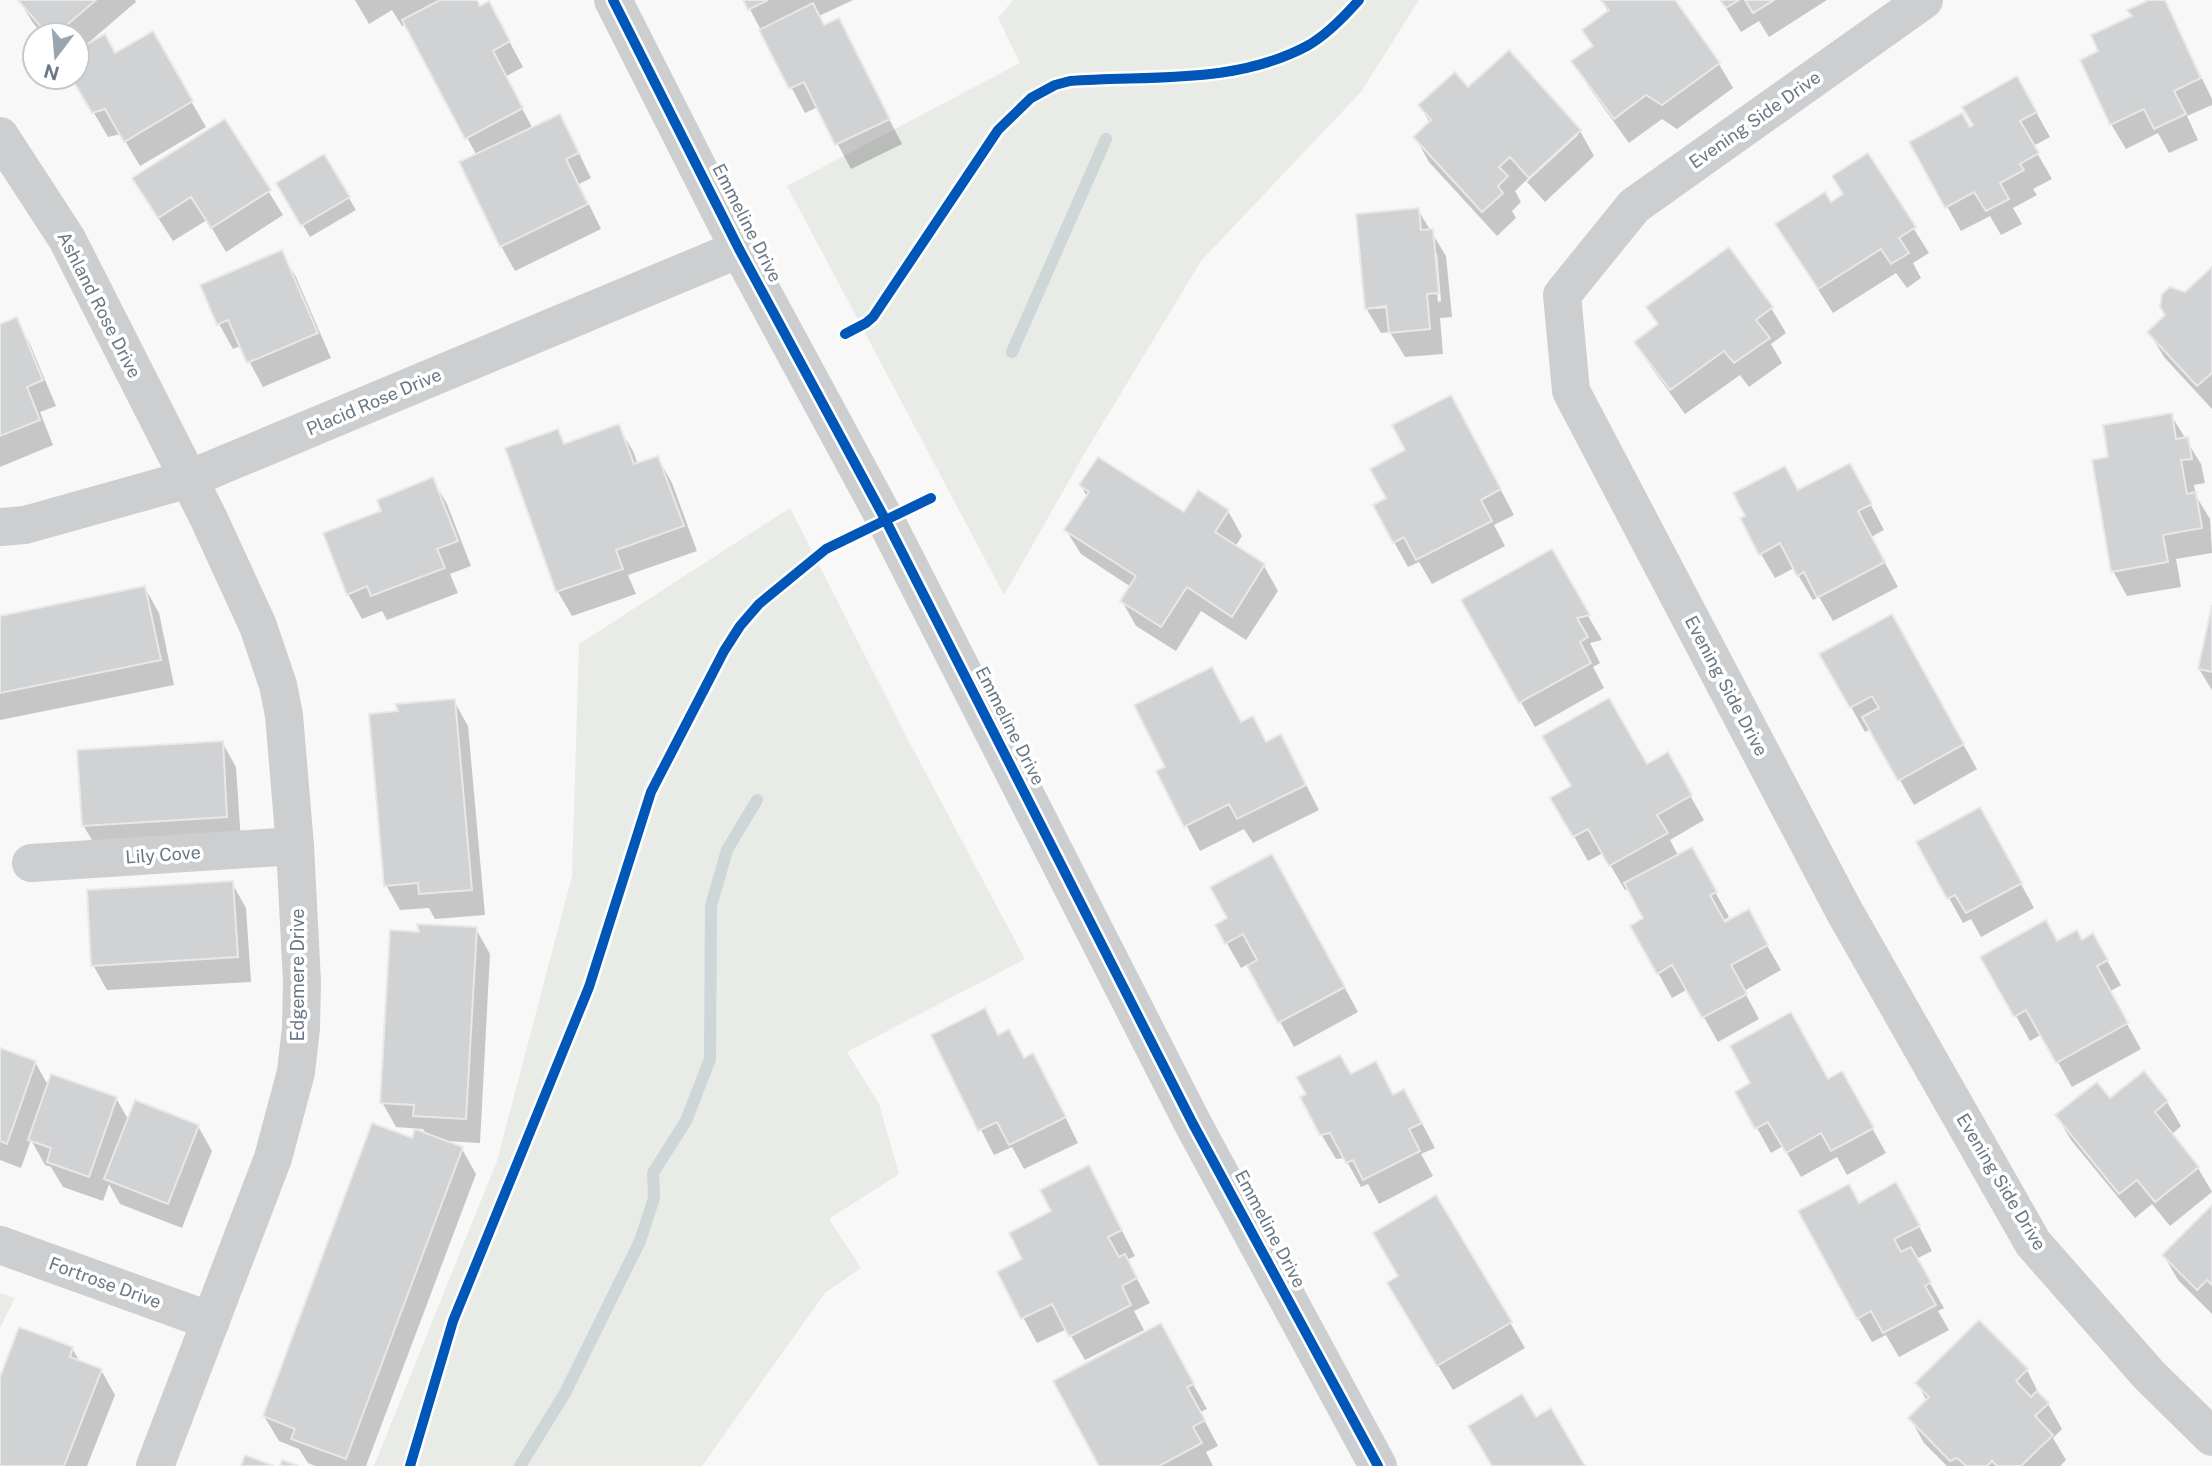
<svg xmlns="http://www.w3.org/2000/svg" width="2212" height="1466" viewBox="0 0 2212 1466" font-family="'Public Sans',sans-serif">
<rect width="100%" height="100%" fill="#f8f8f8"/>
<g fill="#e8ebe6">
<path d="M1013,0H1419L1361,92L1201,261L1086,451L1004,595L787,186L1020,63L998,18Z"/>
<path d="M790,508L906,736L1025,959L847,1052L879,1104L899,1174L829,1219L861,1268L825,1293L702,1466H374L497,1161L572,876L579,644Z"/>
<path d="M0,1293L15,1298L0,1328Z"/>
</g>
<g fill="#0003" fill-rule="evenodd">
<path d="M19,0H135L136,2L88,43L115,55L152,34L206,127L140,166L121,134L108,137L73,77H77V35H43L33,23Z"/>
<path d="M355,0H475L480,8L502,28L523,67L505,77L533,129L559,116L573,141L591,178L579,184L601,229L515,271L501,246L477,156L406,24L402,26L392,10L369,24Z"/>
<path d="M745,0H853L819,16L825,26L838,20L902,144L851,169L818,107L805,113Z"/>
<path d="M1601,0H1672L1719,64L1733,88L1677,129L1662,119L1629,143L1588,86L1574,62L1594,47L1609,13Z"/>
<path d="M1721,0H1827L1769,37L1759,21L1741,32Z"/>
<path d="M2153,0H2164L2212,99V105L2187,116L2198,140L2169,153L2158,133L2126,149L2111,124L2133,18Z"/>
<path d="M1509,53L1580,131L1594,156L1545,202L1527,182L1578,135V131L1515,191L1521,202L1512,211L1516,218L1497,236L1429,162L1415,137L1430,123L1420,106L1468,90Z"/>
<path d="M2017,78L2050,137L2033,146L2052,179L2033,189L2037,195L2013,208L2022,224L2001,235L1990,216L1961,231L1911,143L1969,130Z"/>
<path d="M225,121L283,215L226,252L207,220L173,241L149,204Z"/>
<path d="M1867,155L1929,253L1913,263L1921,278L1907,288L1896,273L1833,313L1777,225L1831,204L1844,195Z"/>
<path d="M324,156L356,210L310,237L278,183Z"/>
<path d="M1418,210L1446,256L1452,317L1440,318L1443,354L1405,357L1390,332L1381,333L1366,308ZM1433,250L1437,254L1441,301L1438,302ZM1395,303V307L1376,309V306Z"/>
<path d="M1729,249L1771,308L1786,333L1771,344L1782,363L1749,387L1740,375L1685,414L1651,367L1637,342L1659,326L1648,308Z"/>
<path d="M281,252L296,277L331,358L263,387L241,346L233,349L219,324Z"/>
<path d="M2212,269V409L2164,357L2149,332Z"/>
<path d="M16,319L30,344L56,406L40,412L53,445L0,467V325Z"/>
<path d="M2171,415L2201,464L2205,483L2194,485L2196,496L2210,519L2212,553L2176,559L2181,587L2127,596L2113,571L2110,458Z"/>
<path d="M1465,422L1514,515L1494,525L1505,546L1432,584L1419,562L1408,567L1394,542L1388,499Z"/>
<path d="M618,426L633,451L638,465L658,458L672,483L697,551L628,575L636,594L572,616L558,592L507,449L557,431L565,445Z"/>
<path d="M433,480L447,504L471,566L450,574L458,593L387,620L382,611L362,619L348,594L383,512Z"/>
<path d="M1081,485L1184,514L1228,511L1242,536L1235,547L1264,566L1278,591L1246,640L1201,611L1176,651L1136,626L1122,601L1131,587L1081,554L1066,530L1087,497Z"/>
<path d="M1863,490L1884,530L1871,537L1898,587L1833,621L1819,597L1813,600L1794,568L1775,578L1761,554L1748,517L1798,492Z"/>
<path d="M1551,552L1602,640L1590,643L1600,663L1593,667L1604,688L1535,727L1463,601Z"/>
<path d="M145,588L159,613L174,685L0,720V617Z"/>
<path d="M2212,613V690L2199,669Z"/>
<path d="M1904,639L1977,769L1914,805L1871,729L1865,732L1822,655Z"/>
<path d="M454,701L468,726L485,915L435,919L429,908L400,910L386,885L400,713Z"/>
<path d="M1241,724L1267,744L1281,736L1319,810L1253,843L1244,829L1200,851L1158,772Z"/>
<path d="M222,742L236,767L241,842L98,850L83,825Z"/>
<path d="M1667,755L1704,820L1670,840L1678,855L1691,849L1729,917L1723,921L1725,924L1748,912L1781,970L1744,991L1759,1019L1718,1042L1688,989L1672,998L1632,926L1646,919L1629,888L1625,890L1603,853L1588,861L1553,799L1647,767Z"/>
<path d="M1994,834L2034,908L1981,937L1971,919L1963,923L1918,843Z"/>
<path d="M1286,881L1358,1012L1294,1047L1248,964L1241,968L1217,926Z"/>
<path d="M232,883L246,908L251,982L107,990L93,965Z"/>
<path d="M476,929L490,954L480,1143L445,1141L462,1149L476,1174L366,1466H315L308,1463L299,1449L279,1441L264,1416L413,1141L427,1135L423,1129L396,1127L382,1102L421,934Z"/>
<path d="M2093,936L2121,985L2109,992L2141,1049L2072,1087L2042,1034L2030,1041L1983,957L2056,943L2082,942Z"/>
<path d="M984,1010L999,1036L1009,1031L1025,1059L1047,1080L1078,1143L1024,1169L1012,1147L994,1155L933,1036Z"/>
<path d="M0,1050L35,1062L49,1087L116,1098L129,1121L198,1126L212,1151L182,1228L120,1204L109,1184L103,1201L63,1187L51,1167L45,1165L31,1140L21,1168L0,1160Z"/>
<path d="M1841,1073L1886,1153L1847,1175L1837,1157L1801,1177L1783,1146L1771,1153L1757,1128Z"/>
<path d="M1351,1076L1394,1096L1418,1116L1435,1148L1421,1154L1433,1176L1379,1204L1368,1184L1361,1187L1345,1158L1336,1159L1321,1134Z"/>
<path d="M2110,1101L2167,1102L2181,1126L2171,1135L2198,1168L2212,1192L2170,1226L2152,1204L2135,1218L2071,1140L2057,1116Z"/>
<path d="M1102,1192L1135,1256L1127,1260L1150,1303L1134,1311L1144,1330L1085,1360L1067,1329L1037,1343L999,1273L1025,1260Z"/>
<path d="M1436,1198L1525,1348L1453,1390L1403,1308L1400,1277Z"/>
<path d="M1859,1205L1910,1209L1932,1251L1916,1259L1944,1308L1938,1311L1949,1330L1899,1357L1886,1335L1872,1342L1858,1318Z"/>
<path d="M2212,1208V1314L2178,1280L2164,1256Z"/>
<path d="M1979,1322L2027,1370L2040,1396L2048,1404L2062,1429L2053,1438L2066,1460L2060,1466H1947L1924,1443L1910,1418L1927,1401L1917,1383Z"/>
<path d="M72,1348L80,1362L101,1370L115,1395L87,1466H0V1382Z"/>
<path d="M1174,1350L1207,1409L1200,1412L1218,1446L1206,1452L1213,1466H1101Z"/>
</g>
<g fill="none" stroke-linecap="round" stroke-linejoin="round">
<g stroke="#cfd6d8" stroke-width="12">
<path d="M1012,352L1106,139"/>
<path d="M520,1466L565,1393L640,1241L654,1198L653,1173L686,1121L710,1059L711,906L727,850L757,800"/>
</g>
</g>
<g fill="#d0d2d3" stroke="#e8e8e8" stroke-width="2">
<path d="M18,0H96L55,35H48Z"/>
<path d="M440,0H477L480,6L489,1L510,41L493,51L523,108L465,139L402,20Z"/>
<path d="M743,0H768L748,10Z"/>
<path d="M1601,0H1675L1720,63L1662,105L1646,95L1614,119L1571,61L1593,46L1582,30L1609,10Z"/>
<path d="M1720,0H1739L1726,8Z"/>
<path d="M1745,0H1774L1753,13Z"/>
<path d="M2149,0H2165L2201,78L2174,91L2186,114L2154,129L2144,109L2110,125L2080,60L2098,51L2091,35L2132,16L2127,10Z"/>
<path d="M813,3L824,25L839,18L890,119L835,145L804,82L789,89L759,30Z"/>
<path d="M153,31L193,101L124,142L105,109L92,113L71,77H77V50L105,34L115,53Z"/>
<path d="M1509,50L1581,130L1529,178L1510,157L1499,167L1508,176L1498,186L1503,193L1482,212L1413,137L1431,120L1418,105L1455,72L1468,87Z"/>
<path d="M2017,76L2037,112L2020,121L2039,153L2020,164L2024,170L2000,183L2009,199L1986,211L1974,192L1945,208L1909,142L1962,113L1970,127L1973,125L1962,107Z"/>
<path d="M560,114L579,153L566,159L588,204L500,247L459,162Z"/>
<path d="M225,119L271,190L211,228L191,197L158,218L132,178Z"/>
<path d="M1868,153L1916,227L1899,238L1909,253L1891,264L1881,249L1818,289L1775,224L1825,192L1831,202L1843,194L1832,176Z"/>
<path d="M324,154L350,197L301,226L276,183Z"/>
<path d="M1419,208L1421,230L1433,229L1439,293L1427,294L1430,329L1389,333L1386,306L1365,309L1356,214Z"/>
<path d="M1729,247L1773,307L1756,320L1770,338L1734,363L1724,351L1670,390L1634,342L1658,324L1646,307Z"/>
<path d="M282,250L318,333L247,363L228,320L217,325L200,285Z"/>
<path d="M2212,267V373L2197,386L2147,332L2165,315L2160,307L2162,294L2170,287L2185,292Z"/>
<path d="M17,317L43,380L27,387L40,420L0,436V324Z"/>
<path d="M1451,395L1501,489L1481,500L1492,521L1416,560L1404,537L1393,543L1373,505L1386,498L1370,469L1405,450L1392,425Z"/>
<path d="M2172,413L2176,439L2188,437L2192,459L2181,460L2187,494L2196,492L2202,528L2163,535L2168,562L2111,572L2092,460L2108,457L2103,425Z"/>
<path d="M619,424L634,464L658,456L684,526L616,550L623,569L556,592L505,448L558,429L564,444Z"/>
<path d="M1098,457L1184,512L1198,490L1229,510L1215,532L1265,564L1232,617L1187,587L1161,627L1120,601L1136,576L1064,530L1089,492L1079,485Z"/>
<path d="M1850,463L1872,504L1858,511L1885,562L1817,598L1804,572L1797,576L1780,543L1759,555L1740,518L1745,516L1733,493L1785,466L1798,490Z"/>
<path d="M433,477L458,541L437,549L445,568L371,596L367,586L347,595L323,533L381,511L377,500Z"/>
<path d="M1552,549L1590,615L1577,618L1588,637L1580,642L1591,663L1519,703L1461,600Z"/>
<path d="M145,586L161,660L0,693V616Z"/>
<path d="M2212,605V672L2198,669Z"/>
<path d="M1892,614L1964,744L1898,781L1862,717L1879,708L1872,696L1850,708L1819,654Z"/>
<path d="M1212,667L1241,722L1253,716L1266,742L1281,734L1306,785L1237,819L1229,804L1184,827L1156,771L1165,767L1134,705Z"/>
<path d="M1609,698L1647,764L1668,752L1692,795L1657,815L1668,833L1609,866L1588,829L1573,837L1550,798L1571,786L1542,736Z"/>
<path d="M455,699L472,890L419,894L418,883L384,886L369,714L398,711L395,704Z"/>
<path d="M223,741L227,817L82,826L77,750Z"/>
<path d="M1980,807L2022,883L1966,913L1955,895L1947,899L1916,842Z"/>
<path d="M1692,847L1717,892L1710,895L1725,922L1749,909L1768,945L1731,965L1747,994L1702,1018L1672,965L1657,974L1630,926L1643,918L1624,883Z"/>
<path d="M1272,854L1345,987L1278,1023L1247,966L1257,960L1243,934L1225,944L1215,925L1227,918L1210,887Z"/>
<path d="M233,881L238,957L91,966L87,890Z"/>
<path d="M2046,920L2057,941L2077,930L2082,940L2093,933L2108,960L2097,966L2128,1023L2056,1063L2026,1010L2014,1017L1980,957Z"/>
<path d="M417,924L477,927L466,1119L413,1116L414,1105L380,1103L390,930L419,932Z"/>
<path d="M985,1008L998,1035L1009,1029L1024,1058L1033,1053L1066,1117L1009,1145L997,1122L978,1131L931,1035Z"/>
<path d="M1791,1012L1828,1079L1842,1071L1874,1128L1831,1151L1821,1133L1786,1153L1768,1122L1755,1129L1735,1092L1750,1083L1730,1046Z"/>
<path d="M0,1048L36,1061L7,1144L0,1141Z"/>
<path d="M1340,1055L1351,1074L1376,1061L1393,1095L1404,1089L1422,1123L1409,1129L1420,1151L1363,1180L1353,1160L1346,1163L1330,1133L1320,1135L1300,1097L1306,1094L1296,1077Z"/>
<path d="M2144,1071L2168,1101L2155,1112L2199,1167L2155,1202L2137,1180L2119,1194L2055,1115L2097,1082L2110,1098Z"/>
<path d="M51,1074L117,1097L89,1177L47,1162L51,1148L28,1140Z"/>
<path d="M135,1100L199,1125L168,1204L104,1179Z"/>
<path d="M372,1123L412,1138L415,1129L463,1147L346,1459L291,1439L295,1429L263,1416Z"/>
<path d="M1089,1165L1122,1230L1108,1237L1119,1257L1125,1254L1137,1278L1122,1286L1131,1305L1069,1337L1052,1304L1021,1319L997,1272L1022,1259L1009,1233L1051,1211L1040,1190Z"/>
<path d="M1896,1182L1920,1226L1894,1239L1901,1252L1911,1247L1931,1282L1925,1286L1936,1305L1883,1333L1871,1311L1857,1319L1798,1211L1849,1184L1859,1203Z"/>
<path d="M1436,1195L1512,1322L1437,1366L1387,1283L1398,1276L1373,1233Z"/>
<path d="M2212,1205V1285L2207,1280L2197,1290L2162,1255Z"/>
<path d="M1979,1320L2028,1369L2016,1381L2031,1397L2037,1391L2049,1403L2035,1416L2053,1435L2021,1466H1997L1992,1461L1987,1466H1966L1957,1458L1950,1461L1908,1418L1929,1397L1915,1383Z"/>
<path d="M1161,1323L1194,1384L1187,1387L1205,1420L1193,1427L1202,1443L1159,1466H1099L1053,1381Z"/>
<path d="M19,1327L73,1347L70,1357L102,1369L64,1466H0V1377Z"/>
<path d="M1522,1394L1536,1417L1551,1408L1585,1466H1492L1468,1426Z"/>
<path d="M245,1455L274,1466H241Z"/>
<path d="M282,1460L299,1466H280Z"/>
</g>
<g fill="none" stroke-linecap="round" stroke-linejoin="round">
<g stroke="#cdcecf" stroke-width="38">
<path d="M613,0L739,249L885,519L1193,1124L1378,1466"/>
<path d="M1924,0L1634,206L1562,295L1571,391L1843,909L2033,1243L2149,1375L2212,1437"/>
<path d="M0,136L67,239L208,517L258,626L278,685L284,715L295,846L302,982L301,1028L296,1072L273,1158L155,1466"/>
<path d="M0,527L25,525L189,479L739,249"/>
<path d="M31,863L295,846"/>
<path d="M0,1245L211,1321"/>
</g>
<defs>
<g id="cycleway">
<path d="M613,0L739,249L885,519L1193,1124L1378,1466"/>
<path d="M845,334L866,323L873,317L998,130L1031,98L1055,85L1070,81C1149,75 1234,85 1307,46C1327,35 1344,17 1359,0"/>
<path d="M410,1466L453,1321L589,987L651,792L724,651L740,626L759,604L826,549L931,498"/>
</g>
</defs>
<use href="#cycleway" stroke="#fff" stroke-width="15"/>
<use href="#cycleway" stroke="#0057b8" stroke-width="10"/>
</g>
<g text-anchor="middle" stroke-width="7" stroke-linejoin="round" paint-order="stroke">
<g font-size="18" fill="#697886" stroke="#fff">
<text transform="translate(1755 120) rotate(-35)" y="6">Evening Side Drive</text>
<text transform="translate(747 223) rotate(63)" y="6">Emmeline Drive</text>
<text transform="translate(99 305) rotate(63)" y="6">Ashland Rose Drive</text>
<text transform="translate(374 402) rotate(-23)" y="6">Placid Rose Drive</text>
<text transform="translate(1726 686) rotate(62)" y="6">Evening Side Drive</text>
<text transform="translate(1010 726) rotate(63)" y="6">Emmeline Drive</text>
<text transform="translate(163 855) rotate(-4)" y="6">Lily Cove</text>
<text transform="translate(298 975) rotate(-90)" y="6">Edgemere Drive</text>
<text transform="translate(2001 1182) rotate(59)" y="6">Evening Side Drive</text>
<text transform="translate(1270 1229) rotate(62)" y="6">Emmeline Drive</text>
<text transform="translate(105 1283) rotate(20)" y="6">Fortrose Drive</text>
</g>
</g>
<g transform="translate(56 56) rotate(196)"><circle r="33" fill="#ffffff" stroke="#c3c9cf" stroke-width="2"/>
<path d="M0-5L12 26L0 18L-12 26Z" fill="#9ba5ae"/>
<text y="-10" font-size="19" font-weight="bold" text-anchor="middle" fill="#697886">N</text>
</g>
</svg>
